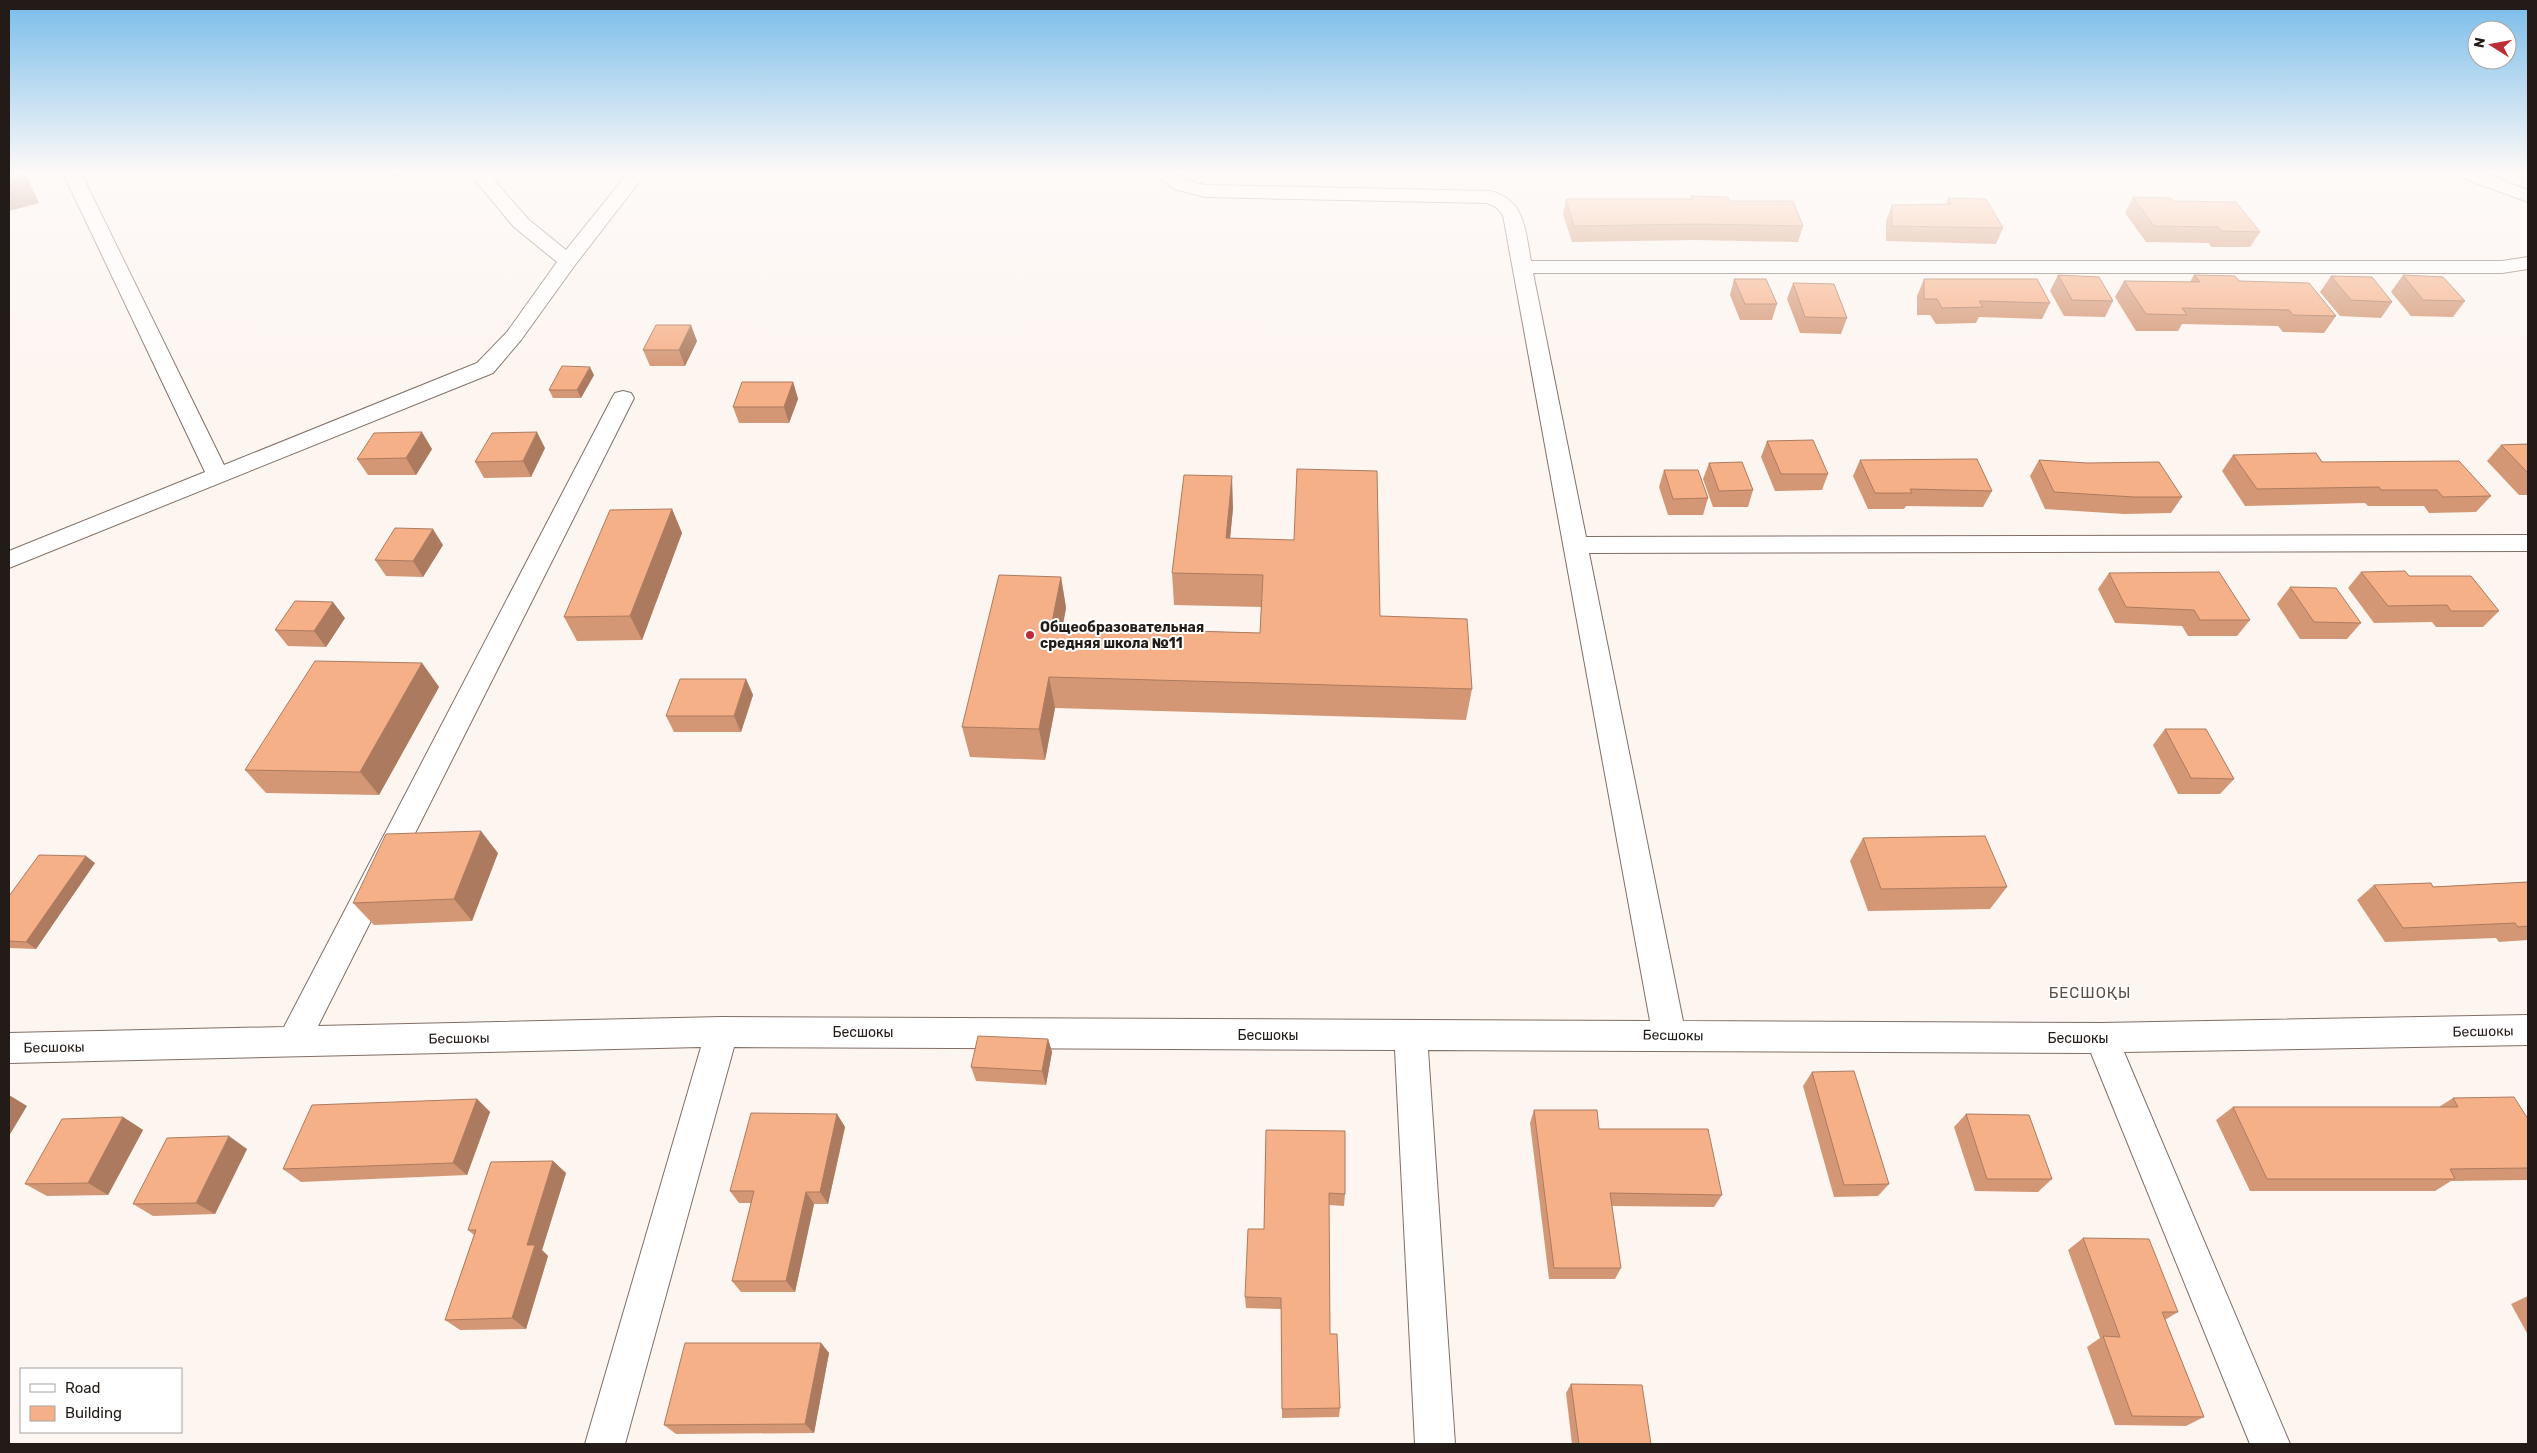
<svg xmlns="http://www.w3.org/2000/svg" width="2537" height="1453" viewBox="0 0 2537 1453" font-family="Rubik,sans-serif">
<rect width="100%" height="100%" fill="#fdf5f0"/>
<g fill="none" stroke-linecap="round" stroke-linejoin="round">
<defs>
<g id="minor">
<path d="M63,173H81L224,465L477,363L507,332L557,262L514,227L469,173H488L528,219L566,250L628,173H646L575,265L521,340L493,373L9,568V551L205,472Z"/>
<path d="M1153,173H1174L1188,181L1205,185L1490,191C1526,200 1525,231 1531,261H2502L2528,257V269L2502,273H1533L1586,537L2528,535V551L1589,553L1683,1021L2101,1023L2528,1015V1045L2124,1052L2290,1444H2250L2091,1053L1428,1050L1455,1444H1415L1395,1050L734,1047L625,1444H585L701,1047L9,1063V1033L284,1027L612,398L615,393L623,391L631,393L634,398L318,1026L722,1017L1650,1021L1503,215L1496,207L1487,203L1205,197L1174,189Z"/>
<path d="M2457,173H2483L2528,190V202L2460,177Z"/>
</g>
</defs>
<use href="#minor" stroke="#806f65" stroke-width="2"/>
<use href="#minor" fill="#fff" fill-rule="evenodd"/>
</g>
<g fill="#d49775">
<rect x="1343" y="173" width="25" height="2"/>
<path d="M1691,196L1730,201L1803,226L1798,242L1695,240L1572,242L1563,214L1566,199H1690Z"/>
<path d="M2133,197L2174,201L2260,232L2250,247H2211L2209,243L2146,242L2125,213Z"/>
<path d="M1948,198L2003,228L1996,244L1886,241V221L1892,205L1946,204Z"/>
<path d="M2058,275L2113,301L2105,317L2064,316L2050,291Z"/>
<path d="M2194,275L2239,281L2336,316L2324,333L2283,332L2278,326L2182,324L2178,331H2136L2115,297L2124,281L2190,282Z"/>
<path d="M2403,275L2465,301L2453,317L2411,316L2391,292Z"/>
<path d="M2331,276L2392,302L2381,318L2340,316L2320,292Z"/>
<path d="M1734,279L1777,304L1772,320H1740L1730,295Z"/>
<path d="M1924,279L2050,303L2042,319L1979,317L1976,323L1936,324L1930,315H1917V296Z"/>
<path d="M1793,283L1847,318L1841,334L1800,333L1787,299Z"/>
<path d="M697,341L685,366H650L643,350Z"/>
<path d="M594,375L581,398H553L549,390Z"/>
<path d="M793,382L798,399L789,423H739L733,407Z"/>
<path d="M1767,441L1828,474L1822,490L1775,491L1761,457Z"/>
<path d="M2528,444V495H2519L2487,461L2501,445Z"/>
<path d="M545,448L531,477L484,478L475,462Z"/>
<path d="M432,449L416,475H368L357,459Z"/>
<path d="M2233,455L2322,462L2491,496L2476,512L2429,513L2424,506H2368L2365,503L2245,506L2222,471Z"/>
<path d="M1860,460L1992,491L1983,507L1906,506L1904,509H1868L1853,476Z"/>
<path d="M2039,460L2182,497L2171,513L2124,514L2045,509L2030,476Z"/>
<path d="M1709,463L1753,490L1748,507H1713L1703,479Z"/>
<path d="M1664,470L1708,498L1703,515H1668L1659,487Z"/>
<path d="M1233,508L1230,538L1380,616L1472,689L1466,720L1055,708L1045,760L970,757L962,727L1061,577L1066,608L1062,627L1260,633L1261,607L1174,605L1172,573Z"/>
<path d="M672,509L682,533L642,640L577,641L564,617Z"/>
<path d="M443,545L423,577L386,576L375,560Z"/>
<path d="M2361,572L2409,576L2499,611L2483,627H2436L2432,622L2374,623L2348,588Z"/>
<path d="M2109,573L2250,620L2237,636H2188L2182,626L2115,623L2098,589Z"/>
<path d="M2290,587L2361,623L2347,639H2300L2277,604Z"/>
<path d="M345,618L326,647L288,646L275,630Z"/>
<path d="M422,663L439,687L379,795L266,793L245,770Z"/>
<path d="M746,679L753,695L741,732H674L666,716Z"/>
<path d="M2165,729L2234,779L2220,794H2178L2153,745Z"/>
<path d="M1863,838L2007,887L1990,909L1868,911L1850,861Z"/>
<path d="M498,853L472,921L374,925L353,903Z"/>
<path d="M95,863L36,949L9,948V896Z"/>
<path d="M2528,882V940L2499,942L2496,938L2385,942L2357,900L2374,885L2433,887Z"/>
<path d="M1048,1039L1052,1052L1046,1085L976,1081L971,1067Z"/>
<path d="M1812,1072L1889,1184L1878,1196L1834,1197L1803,1086Z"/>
<path d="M2453,1098L2528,1119V1180L2451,1181L2435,1191H2250L2216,1120L2233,1107H2439Z"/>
<path d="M477,1099L490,1112L467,1175L301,1182L283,1169Z"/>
<path d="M1534,1110L1599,1129L1722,1195L1714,1207L1612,1206L1621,1268L1615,1279H1549L1530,1123Z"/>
<path d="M837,1114L845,1127L828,1204H814L795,1292H741L732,1281L751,1203H739L730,1191Z"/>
<path d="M1966,1114L2052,1179L2038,1192L1975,1191L1954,1127Z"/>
<path d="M123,1117L143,1130L108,1195L47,1196L25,1184Z"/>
<path d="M1266,1130L1345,1194L1344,1206L1329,1205L1330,1334L1340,1408L1339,1417L1282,1418L1281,1309L1246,1308L1245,1297L1264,1229Z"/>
<path d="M247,1149L215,1214L153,1216L133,1204Z"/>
<path d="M553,1161L566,1173L542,1250L548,1256L526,1329L460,1330L445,1320L474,1235L468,1230Z"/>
<path d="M2083,1238L2178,1312L2165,1320L2204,1417L2186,1426L2115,1425L2087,1347L2100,1338L2068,1250Z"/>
<path d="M2528,1296V1335L2511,1304Z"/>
<path d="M821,1343L829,1353L814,1433L676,1434L664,1425Z"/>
<path d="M1571,1384L1651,1444H1572L1566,1393Z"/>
</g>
<g fill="#ac7b5f">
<path d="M19,173H25L39,203L9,211V183Z"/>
<path d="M390,173H406L392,178Z"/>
<path d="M691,325L697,341L685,366L679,350Z"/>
<path d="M590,367L594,375L581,398L577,390Z"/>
<path d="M793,382L798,399L789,423L784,407Z"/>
<path d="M422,432L432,449L416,475L406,458Z"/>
<path d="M537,432L545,448L531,477L523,461Z"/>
<path d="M1232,476L1233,508L1227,570L1226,538Z"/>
<path d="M672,509L682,533L642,640L630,616Z"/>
<path d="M433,529L443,545L423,577L413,561Z"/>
<path d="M1061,577L1066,608L1057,659L1051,627Z"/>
<path d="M333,602L345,618L326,647L314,631Z"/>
<path d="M422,663L439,687L379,795L360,772Z"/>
<path d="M1049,677L1055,708L1045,760L1039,729Z"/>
<path d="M746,679L753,695L741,732L734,716Z"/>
<path d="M481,831L498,853L472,921L454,899Z"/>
<path d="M86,856L95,863L36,949L26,942Z"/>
<path d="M1048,1039L1052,1052L1046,1085L1042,1071Z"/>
<path d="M9,1095L27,1106L9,1136Z"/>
<path d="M477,1099L490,1112L467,1175L453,1163Z"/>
<path d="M837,1114L845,1127L828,1204L820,1192Z"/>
<path d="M123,1117L143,1130L108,1195L88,1183Z"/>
<path d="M229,1136L247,1149L215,1214L196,1203Z"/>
<path d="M553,1161L566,1173L542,1250L548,1256L526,1329L512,1318L527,1245Z"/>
<path d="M806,1192L814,1204L795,1292L786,1281Z"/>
<path d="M821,1343L829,1353L814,1433L805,1424Z"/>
</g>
<g fill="#f6b088" stroke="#ac7b5f">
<path d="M9,173H19L22,179L9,183Z"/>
<path d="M1691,196L1728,197L1730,201H1793L1803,226L1699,224L1574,226L1566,199H1692Z"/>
<path d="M2133,197L2171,198L2174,201L2236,202L2260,232L2221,231L2218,227L2154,226Z"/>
<path d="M1948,198L1986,199L2003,228L1892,226V205L1951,204Z"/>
<path d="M2058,275L2099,277L2113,301L2072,300Z"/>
<path d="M2194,275L2235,276L2239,281L2309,283L2336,316L2293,315L2289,310L2182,308L2187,315L2146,314L2124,281L2200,282Z"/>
<path d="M2403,275L2443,277L2465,301L2423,300Z"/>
<path d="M2331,276L2372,277L2392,302L2351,300Z"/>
<path d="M1734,279H1766L1777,304H1745Z"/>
<path d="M1924,279H2037L2050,303L1979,301L1983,307L1942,308L1937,299H1924Z"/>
<path d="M1793,283L1834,284L1847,318L1805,317Z"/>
<path d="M656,325H691L679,350H643Z"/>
<path d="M562,366L590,367L577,390H549Z"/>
<path d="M742,382H793L784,407H733Z"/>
<path d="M422,432L406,458L357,459L374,433Z"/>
<path d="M537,432L523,461L475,462L492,433Z"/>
<path d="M1813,440L1828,474H1781L1767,441Z"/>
<path d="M2528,444V473L2501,445Z"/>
<path d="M2316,453L2322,462L2459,461L2491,496L2443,497L2437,490H2381L2379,487L2257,489L2233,455Z"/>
<path d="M1977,459L1992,491L1910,489L1912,493H1875L1860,460Z"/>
<path d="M2039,460L2087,463L2159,462L2182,497H2134L2054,492Z"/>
<path d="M1742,462L1753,490L1719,491L1709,463Z"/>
<path d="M1297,469L1377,471L1380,616L1467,619L1472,689L1049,677L1039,729L962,727L999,575L1061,577L1051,627L1260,633L1263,575L1172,573L1184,475L1232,476L1226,538L1294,540Z"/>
<path d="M1664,470H1698L1708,498L1673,499Z"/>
<path d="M672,509L630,616L564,617L610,510Z"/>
<path d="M395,528L433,529L413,561L375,560Z"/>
<path d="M2405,571L2409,576H2471L2499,611H2451L2447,605L2388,606L2361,572Z"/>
<path d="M2219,572L2250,620H2200L2194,610L2126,607L2109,573Z"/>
<path d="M2290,587L2336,588L2361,623L2314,622Z"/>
<path d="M295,601L333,602L314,631L275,630Z"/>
<path d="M315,661L422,663L360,772L245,770Z"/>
<path d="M680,679H746L734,716H666Z"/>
<path d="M2165,729H2206L2234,779L2191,778Z"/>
<path d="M481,831L454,899L353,903L386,834Z"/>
<path d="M1985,836L2007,887L1881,889L1863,838Z"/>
<path d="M39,855L86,856L26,942L9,941V896Z"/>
<path d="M2528,882V926L2518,927L2515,923L2403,928L2374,885L2431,883L2433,887Z"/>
<path d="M978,1036L1048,1039L1042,1071L971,1067Z"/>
<path d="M1854,1071L1889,1184L1844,1185L1812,1072Z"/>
<path d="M2514,1097L2528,1119V1168L2450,1169L2455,1179H2267L2233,1107H2458L2453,1098Z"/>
<path d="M477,1099L453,1163L283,1169L312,1105Z"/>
<path d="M1534,1110H1597L1599,1129H1708L1722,1195L1610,1193L1621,1268H1554Z"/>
<path d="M751,1113L837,1114L820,1192H806L786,1281H732L754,1191H730Z"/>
<path d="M1966,1114L2029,1115L2052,1179H1987Z"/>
<path d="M123,1117L88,1183L25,1184L62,1119Z"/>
<path d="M1266,1130L1345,1131V1194L1329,1193L1330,1334H1337L1340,1408L1282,1409L1281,1298L1245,1297L1248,1229H1264Z"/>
<path d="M229,1136L196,1203L133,1204L167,1138Z"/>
<path d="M553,1161L527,1245H535L512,1318L445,1320L476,1230H468L491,1162Z"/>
<path d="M2083,1238L2149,1239L2178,1312H2162L2204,1417L2132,1416L2103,1336L2120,1337Z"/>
<path d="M685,1343H821L805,1424L664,1425Z"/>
<path d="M1571,1384L1642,1385L1651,1444H1579Z"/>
</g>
<linearGradient id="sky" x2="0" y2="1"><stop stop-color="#79bcea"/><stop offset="0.46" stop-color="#fefaf8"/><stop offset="1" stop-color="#fefaf8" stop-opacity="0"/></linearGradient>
<rect width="2537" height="376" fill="url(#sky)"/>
<circle fill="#bd2d36" stroke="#fff" stroke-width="2" cx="1030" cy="635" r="5"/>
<g text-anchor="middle" stroke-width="4" stroke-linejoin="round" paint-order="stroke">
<g font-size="14" font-weight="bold" fill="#221b17" stroke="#fff" text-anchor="start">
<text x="1040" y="632">Общеобразовательная<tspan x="1040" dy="16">средняя школа №11</tspan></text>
</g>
<g font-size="14" fill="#221b17" stroke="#fff">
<text transform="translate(2483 1031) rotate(-1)" y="5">Бесшокы</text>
<text x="863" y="1037">Бесшокы</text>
<text x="1268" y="1040">Бесшокы</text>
<text transform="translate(1673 1035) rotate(1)" y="5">Бесшокы</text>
<text transform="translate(459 1038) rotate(-1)" y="5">Бесшокы</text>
<text x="2078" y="1043">Бесшокы</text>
<text transform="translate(54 1047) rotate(-1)" y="5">Бесшокы</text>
</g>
<g font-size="15" letter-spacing="1" fill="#5c4c42" stroke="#fff">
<text x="2090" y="998">БЕСШОҚЫ</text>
</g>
</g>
<rect width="2537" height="1453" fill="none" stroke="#221b17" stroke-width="20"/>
<rect x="20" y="1368" width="162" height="65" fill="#ffffff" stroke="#a7a4a2"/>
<rect x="30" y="1384" width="25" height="8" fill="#ffffff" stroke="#a7a4a2"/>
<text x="65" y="1393" font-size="15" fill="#221b17">Road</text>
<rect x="30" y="1406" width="25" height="15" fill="#f6b088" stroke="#a7a4a2"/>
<text x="65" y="1418" font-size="15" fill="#221b17">Building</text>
<g transform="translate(2492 45) rotate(281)"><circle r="24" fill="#ffffff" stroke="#a7a4a2"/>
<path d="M0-4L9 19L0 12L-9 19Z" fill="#bd2d36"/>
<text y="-8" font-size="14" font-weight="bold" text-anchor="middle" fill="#221b17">N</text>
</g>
</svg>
